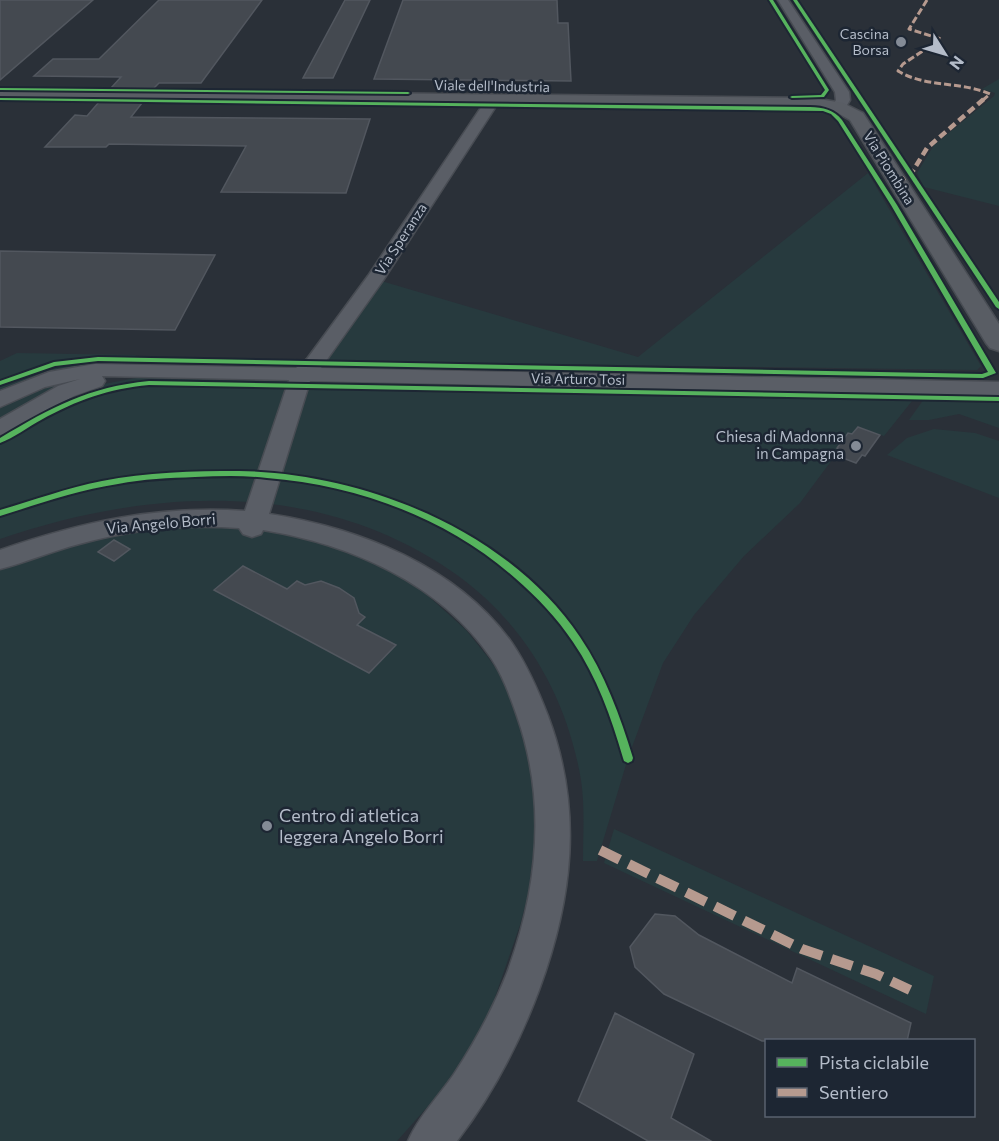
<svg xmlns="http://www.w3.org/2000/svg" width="999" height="1141" viewBox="0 0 999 1141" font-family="Commissioner,sans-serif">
<rect width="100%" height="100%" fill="#2a3038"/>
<g fill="#273a3e">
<path d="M999,79V206L924,187L917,173L934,145L994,96L995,93L982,89Z"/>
<path d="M868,173L981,366L977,370L321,361L378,280L638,357Z"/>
<path d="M17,353L136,355L135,358C87,358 44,360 0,381V361Z"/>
<path d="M81,362H133L130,366L0,396V386C26,373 52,365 81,362Z"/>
<path d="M141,377L920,391L884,436L858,427L852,434L848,433L838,447L840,449L800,503L744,556L694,615L663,663L628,758L597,861H583C583,835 585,806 581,780C567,697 525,624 457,575C321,478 152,487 0,539V433L88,387Z"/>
<path d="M91,378L0,423V405L51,381Z"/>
<path d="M924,399L999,401V428L959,414L929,420H909Z"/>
<path d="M934,429L975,433L999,441V498L887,455L907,438Z"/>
<path d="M210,525L261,529L316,540L370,558L416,585L466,630L487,656L505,681L529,743L535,805L534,846L528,895L520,925L493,1003L473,1045L438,1095L397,1141H0V566L67,544L154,527Z"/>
<path d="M614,829L934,976L926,1014L604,863Z"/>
</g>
<g fill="#444950" stroke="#52575f" stroke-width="1.5">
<path d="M0,0H93L0,80Z"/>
<path d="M159,0H262L201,83H159L154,88H111L121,77L34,76L53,59H99Z"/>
<path d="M345,0H370L333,78H303Z"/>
<path d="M403,0H557L558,23H568L571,81L374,79Z"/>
<path d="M99,102L142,103L131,117L370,119L346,193L221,192L246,146L109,144L106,147H45L75,115L87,116Z"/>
<path d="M0,251L215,255L175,330L0,327Z"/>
<path d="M858,427L880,435L865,456L862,455L856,463L835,455L840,449L837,448L848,433L852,434Z"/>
<path d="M114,540L130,549L114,561L98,552Z"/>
<path d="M243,566L287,589L297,581L305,585L321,581L339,588L354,598L359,613L365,617L357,625L396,645L369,673L214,590Z"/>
<path d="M655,914L675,916L699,935L792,983L797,968L911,1023L907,1041H762L664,994L635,967L630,947Z"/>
<path d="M615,1013L694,1054L671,1118L711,1141H648L578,1101Z"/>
</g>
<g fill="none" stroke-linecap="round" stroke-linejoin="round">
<defs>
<g id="street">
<path d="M778,0H788L849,92L850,100L844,110H834L832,107L836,100L835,92Z"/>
<path d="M493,96L500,100L384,279L321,368L999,382V396L310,381L269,514C359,528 457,566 512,643C527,665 538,690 548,716C583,809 573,898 539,990C519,1044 492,1095 457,1141H408C419,1116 439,1096 454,1074C475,1042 493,1009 507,973C538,889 547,802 517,716C510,696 503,676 491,658C440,583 350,544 263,530L261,534L252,537L243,534L239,528C185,524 132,529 79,544C52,551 27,562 0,569V550C82,522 157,505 245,511L289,380L102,376L105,381L102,386L74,396L8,433L0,435V419L58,386L80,379L45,387L0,407V391L49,372L95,364L296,368L307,359L368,276L488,97Z"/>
</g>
<path id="secondary" d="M0,89L813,98L843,103L863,113L999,324V351L990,348L986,343L850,120L836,112L813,108L0,99Z"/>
</defs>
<use href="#street" stroke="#484c53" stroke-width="3"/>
<use href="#secondary" stroke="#484c53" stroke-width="3"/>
<use href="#street" fill="#5a5e66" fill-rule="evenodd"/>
<use href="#secondary" fill="#595d64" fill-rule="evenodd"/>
<path stroke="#b69a8f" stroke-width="3" stroke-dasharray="7 3" stroke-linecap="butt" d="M927,0L909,29L941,39L903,64L898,71C926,88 960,81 990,94L983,100"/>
<path stroke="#b69a8f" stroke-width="4.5" stroke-dasharray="8 4.5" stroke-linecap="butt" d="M898,182L911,174L927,148L985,98"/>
<path stroke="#b69a8f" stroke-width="10" stroke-dasharray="22 10" stroke-linecap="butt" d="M600,850L802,949L876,974L910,990"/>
<defs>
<g id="cycleway">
<path d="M769,0H773L829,90L824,97L792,98L790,97L792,96L821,95L825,90Z"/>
<path d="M793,0H797L999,302V309L996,307Z"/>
<path d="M0,88L408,92L410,93L408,94L0,90Z"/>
<path d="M0,98L810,107C823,107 834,110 842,120L897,205L996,373L983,378L98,361L55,366L0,385V381L54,362L98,357L982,374L988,372L891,205L838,121L831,114L823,111L0,100Z"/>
<path d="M149,381L999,397V401L149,385C108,389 77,400 41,420C28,427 14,438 0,443V438C52,407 88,387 149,381Z"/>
<path d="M239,471C364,473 508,530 580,637C605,674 620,716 633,758L632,761L628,763L624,761L623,758C611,717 597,677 573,642C557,618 537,597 515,578C447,518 357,485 267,478C243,475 219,476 195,477C169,478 143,479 118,484C77,490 39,504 0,516V510C34,500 67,488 102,481C146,472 193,471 239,471Z"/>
</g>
</defs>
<use href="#cycleway" stroke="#1d2633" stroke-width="4"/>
<use href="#cycleway" fill="#56b35d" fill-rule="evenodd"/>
</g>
<g fill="#848b96" stroke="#1d2633" stroke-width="2">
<circle cx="901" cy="42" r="6"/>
<circle cx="856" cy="446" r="6"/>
<circle cx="267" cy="826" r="6"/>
</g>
<g text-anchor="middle" stroke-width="5" stroke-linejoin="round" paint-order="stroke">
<g font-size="14" fill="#b4bcc9" stroke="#1d2633" text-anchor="end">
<text x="889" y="39">Cascina<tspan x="889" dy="16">Borsa</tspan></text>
</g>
<g font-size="14" fill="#b4bcc9" stroke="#1d2633">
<text transform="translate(492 86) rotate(1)" y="5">Viale dell'Industria</text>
<text transform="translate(889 168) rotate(58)" y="5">Via Piombina</text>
<text transform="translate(401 239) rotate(-57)" y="5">Via Speranza</text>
<text transform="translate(578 379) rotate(1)" y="5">Via Arturo Tosi</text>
</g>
<g font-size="15" fill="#b4bcc9" stroke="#1d2633" text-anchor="end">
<text x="844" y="442">Chiesa di Madonna<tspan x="844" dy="17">in Campagna</tspan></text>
</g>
<g font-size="15" fill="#b4bcc9" stroke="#1d2633">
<text transform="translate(161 524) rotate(-5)" y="5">Via Angelo Borri</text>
</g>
<g font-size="18" fill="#b4bcc9" stroke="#1d2633" text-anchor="start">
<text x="279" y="822">Centro di atletica<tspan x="279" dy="21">leggera Angelo Borri</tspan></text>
</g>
</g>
<rect x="765" y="1039" width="210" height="78" fill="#1d2633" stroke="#59626f" stroke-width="1.5"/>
<rect x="777" y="1058" width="30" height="9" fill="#56b35d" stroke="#59626f" stroke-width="1.5"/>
<text x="819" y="1069" font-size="18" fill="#b4bcc9">Pista ciclabile</text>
<rect x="777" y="1088" width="30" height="9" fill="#b69a8f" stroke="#59626f" stroke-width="1.5"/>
<text x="819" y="1099" font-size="18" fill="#b4bcc9">Sentiero</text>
<g transform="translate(945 54) rotate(127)" stroke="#1d2633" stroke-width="4.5" paint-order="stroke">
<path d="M0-4.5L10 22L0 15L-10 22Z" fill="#b4bcc9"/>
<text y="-9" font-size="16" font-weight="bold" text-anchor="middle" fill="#b4bcc9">N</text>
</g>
</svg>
